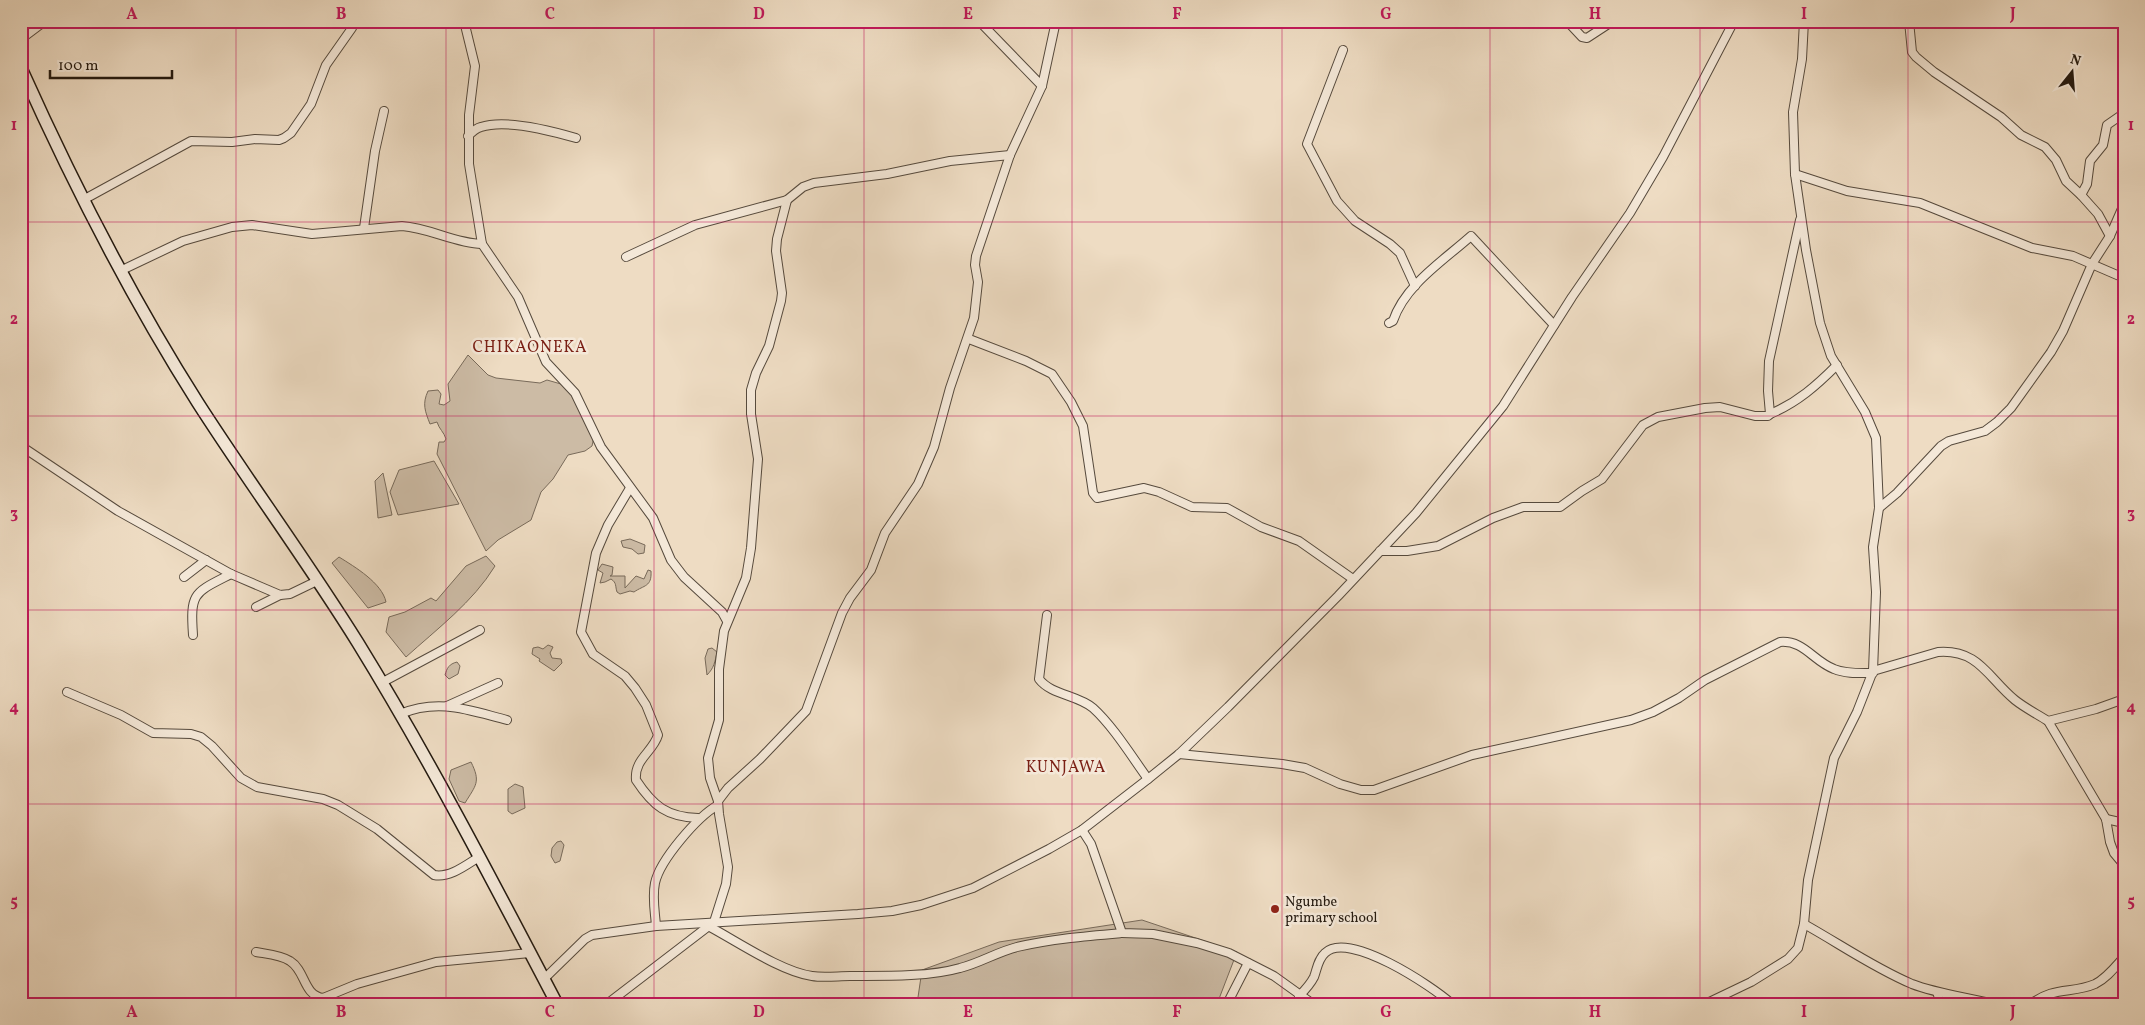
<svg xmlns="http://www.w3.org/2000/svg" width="2145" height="1025" viewBox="0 0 2145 1025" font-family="Vollkorn,serif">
<rect width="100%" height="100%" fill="#eedcc3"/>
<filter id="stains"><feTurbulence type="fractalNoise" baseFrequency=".004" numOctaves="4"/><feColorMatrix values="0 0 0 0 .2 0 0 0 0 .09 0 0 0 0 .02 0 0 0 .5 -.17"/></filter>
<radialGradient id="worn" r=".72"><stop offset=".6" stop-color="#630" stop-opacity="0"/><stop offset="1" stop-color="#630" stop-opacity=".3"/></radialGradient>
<g fill="#ccbba5" stroke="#786a5a">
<path d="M468,355L488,375L496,378L540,383L547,380L561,384L571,390L585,423L594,437L592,446L585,451L568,455L553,479L541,492L531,520L498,540L486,551L437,454L439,442H444L446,439C444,432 439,429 437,422L430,424C425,411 422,404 428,391L438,390L441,394L439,404L444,405L450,401L448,384Z"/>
<path d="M434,461L459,504L398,515L390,492L399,470Z"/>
<path d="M383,473L392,515L378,518L375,481Z"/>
<path d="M630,539L645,545L644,553L638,554L632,549L623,547L621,541Z"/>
<path d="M486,556L495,566C473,602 437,629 406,657L386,632L389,617L405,612L431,598L436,601L466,566Z"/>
<path d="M339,557C355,567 382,583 386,602L368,608L332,563Z"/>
<path d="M602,564L613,567L612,575L610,576H625V588L636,576L644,579L648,570L651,571C652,587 644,585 634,592L630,591L620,594L617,592C615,586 617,583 611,579L605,582L600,583L603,573L598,570Z"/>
<path d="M548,645L553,647L550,653L552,658L561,659L562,663L554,671L539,661L540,659L532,654L533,648L538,647L543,649Z"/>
<path d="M712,648L717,652C715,662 714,668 707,675L705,658L708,649Z"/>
<path d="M457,662L460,666L458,674L449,679L445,675C447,668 449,664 457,662Z"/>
<path d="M471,762C481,782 476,785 465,803L459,801L449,779L451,770Z"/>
<path d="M515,784L523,787L525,808L512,814L508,811V789Z"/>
<path d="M561,841L564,845L560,861L555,863L551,856L552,848L557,842Z"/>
<path d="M1142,920L1237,952L1217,1004H917L922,970L999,942Z"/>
</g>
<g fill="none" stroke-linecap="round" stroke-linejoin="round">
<defs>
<g id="street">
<path d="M464,21L475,66L469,115V164L482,244L518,297L546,362L575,393L601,447L653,518L671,560L684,577L722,612L727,621"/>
<path d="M979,21L1042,86"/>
<path d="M1567,21L1582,37L1587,38L1613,21"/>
<path d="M1909,21L1912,52L1916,57L1934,72L2001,117L2021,135L2045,147L2056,160L2066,181L2081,195"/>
<path d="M21,39L45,21"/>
<path d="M1343,50L1307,144L1337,201L1355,221L1390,244L1400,253L1415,286"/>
<path d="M468,136C472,132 476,128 481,127C505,119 552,131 576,138"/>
<path d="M1795,174L1847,191L1920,203L2032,248L2073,256L2124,278"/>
<path d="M83,200L191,141L232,142L255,139L279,140L284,138L291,133L311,104L326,65L352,28L349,21"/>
<path d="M364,228L375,151L384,111"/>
<path d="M2110,236L2098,214L2081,195L2087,184L2090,161L2103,145L2107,125L2120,116"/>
<path d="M626,257L695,225L787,200L803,187L814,183L887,174L950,161L1010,155"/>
<path d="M120,271L183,241L232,227L252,225L312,234L402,226C430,228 454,243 482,244"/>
<path d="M1389,323L1393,321C1405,285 1443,261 1471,236L1554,325"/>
<path d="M969,339L1026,361L1052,374L1071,402L1083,426L1093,493L1097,498L1144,488L1159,492L1192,507L1227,508L1261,527L1299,541L1353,579"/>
<path d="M1770,414C1797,403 1817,385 1837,365"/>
<path d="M21,446L118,511L231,574L280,595L290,594L317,581"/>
<path d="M630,488L608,525L596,553L581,632L593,654L625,676L635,688L646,705L658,735C653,752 634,759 636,780C653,806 667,817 698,818"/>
<path d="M1879,508L1897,493L1941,446L1949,441L1985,431L1997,422L2011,408L2051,352L2063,331L2092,264L2110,236L2124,204"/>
<path d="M1380,551H1407L1438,546L1493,518L1523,507H1560L1582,491L1602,479L1643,425L1658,417L1705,408L1720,407L1755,416H1768L1770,414L1768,391L1769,361L1800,220"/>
<path d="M184,577L206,560"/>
<path d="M256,607L280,595"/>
<path d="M1047,615L1039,679C1051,695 1078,695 1093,708C1113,726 1132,757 1148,779"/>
<path d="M193,635C190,592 194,593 231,574"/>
<path d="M1873,671L1938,652C1979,649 1988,678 2015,700C2025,708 2037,714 2048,721L2096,709L2124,699"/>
<path d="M381,683L480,630"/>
<path d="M67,692L121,715L153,733L191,734L201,737L212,746L241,778L257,787L323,799L338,805L377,829L434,875C450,878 466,865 479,857"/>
<path d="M447,706L498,683"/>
<path d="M400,714C439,698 468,710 507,720"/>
<path d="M2048,721L2106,819L2110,842L2114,853L2124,865"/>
<path d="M1179,754L1282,764L1305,768L1340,784L1361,790H1374L1472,755L1631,720L1653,712L1679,698L1705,680L1780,642C1804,640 1813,661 1834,669C1846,674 1860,673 1873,673"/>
<path d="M718,801L710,778L708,758L719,720V669L724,631L746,578L751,548L758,459L751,414V390L756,373L769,346L781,301L782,293L776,251L777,239L787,200"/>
<path d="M2106,819L2124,823"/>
<path d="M1082,830L1091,844L1122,933L1153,934L1197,943L1229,953L1274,976L1313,1004"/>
<path d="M1804,924C1840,944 1874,968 1912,984C1938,994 1967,997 1994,1004"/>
<path d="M656,926C655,912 652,897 655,883C660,860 697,817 718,805"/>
<path d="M710,927C738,942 782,972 812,976C824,978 838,976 850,976C883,976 929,977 960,968C980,963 997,952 1017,947C1051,939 1087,936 1122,933"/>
<path d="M256,952C267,954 281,955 290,961C306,971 303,995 323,998L357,984L436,962L530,953"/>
<path d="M544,979L585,939L592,935L656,926L858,914L892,911L921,905L973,888L1049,849L1082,830L1148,779L1179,754L1228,707L1338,596L1416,513L1503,406L1572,297L1630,213L1663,157L1734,21"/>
<path d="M1937,992L1941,1004"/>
<path d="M1299,996C1305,990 1310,985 1314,977C1317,969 1318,959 1325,953C1348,930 1432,986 1452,1004"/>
<path d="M607,1004L714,922L726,884L728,867L719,814L718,801L728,788L760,759L806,711L842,613L850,598L871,570L885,533L918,484L934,447L950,388L974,318L978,282L975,265L976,256L1010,155L1042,86L1056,21"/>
<path d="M1227,1004L1248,963"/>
<path d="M1705,1004L1751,982L1788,959L1798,948L1804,924L1808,880L1834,758L1857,712L1873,671L1876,592L1873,547L1879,508L1876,438L1865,412L1831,356L1820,323L1806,250L1795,174L1793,112L1802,59L1804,21"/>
<path d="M2031,1004C2054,986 2072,994 2095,984C2107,978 2115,967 2124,957"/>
</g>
<path id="secondary" d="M21,68C73,184 130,296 198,403C250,484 307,561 358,643C430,760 493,882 557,1004"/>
</defs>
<use href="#street" stroke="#564a3d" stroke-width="10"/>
<use href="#secondary" stroke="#241a10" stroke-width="14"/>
<use href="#street" stroke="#f4e8d8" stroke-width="8"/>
<use href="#secondary" stroke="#f4e8d8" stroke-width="11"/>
</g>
<path fill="none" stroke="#c2185b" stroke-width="1" stroke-opacity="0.55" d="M236,21V1004M446,21V1004M654,21V1004M864,21V1004M1072,21V1004M1282,21V1004M1490,21V1004M1700,21V1004M1908,21V1004M21,222H2124M21,416H2124M21,610H2124M21,804H2124"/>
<circle fill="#8f2418" stroke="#f4e8d8" stroke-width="2" cx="1275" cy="909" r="5"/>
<g text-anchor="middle" stroke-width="5" stroke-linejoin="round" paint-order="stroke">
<g font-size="14" fill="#241a10" stroke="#f4e8d8" text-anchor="start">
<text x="1285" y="906">Ngumbe<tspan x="1285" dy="16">primary school</tspan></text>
</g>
<g font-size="16" letter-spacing="1" fill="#7a1f14" stroke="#f4e8d8">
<text x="530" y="352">CHIKAONEKA</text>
<text x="1066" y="772">KUNJAWA</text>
</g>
</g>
<rect width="2145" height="1025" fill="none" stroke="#eedcc3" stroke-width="55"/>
<g transform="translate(2072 72) rotate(17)" stroke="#f4e8d8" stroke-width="4" paint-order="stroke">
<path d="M0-4L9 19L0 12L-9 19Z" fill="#241a10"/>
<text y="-8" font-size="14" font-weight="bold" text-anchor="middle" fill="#241a10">N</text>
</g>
<path d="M50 70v8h122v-8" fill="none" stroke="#241a10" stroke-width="2.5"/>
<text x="58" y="70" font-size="15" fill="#241a10" stroke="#f4e8d8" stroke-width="4" paint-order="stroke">100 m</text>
<rect x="28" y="28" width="2090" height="970" fill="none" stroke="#c2185b" stroke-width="2"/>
<g font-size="16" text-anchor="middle" font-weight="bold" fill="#c2185b">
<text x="132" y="19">A</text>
<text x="341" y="19">B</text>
<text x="550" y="19">C</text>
<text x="759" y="19">D</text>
<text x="968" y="19">E</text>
<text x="1177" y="19">F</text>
<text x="1386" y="19">G</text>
<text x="1595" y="19">H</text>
<text x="1804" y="19">I</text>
<text x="2013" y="19">J</text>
<text x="14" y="130">1</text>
<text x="2131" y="130">1</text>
<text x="14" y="324">2</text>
<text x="2131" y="324">2</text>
<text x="14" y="518">3</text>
<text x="2131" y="518">3</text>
<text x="14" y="712">4</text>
<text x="2131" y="712">4</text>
<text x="14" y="906">5</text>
<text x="2131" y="906">5</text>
<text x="132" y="1017">A</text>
<text x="341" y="1017">B</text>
<text x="550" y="1017">C</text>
<text x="759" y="1017">D</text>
<text x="968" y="1017">E</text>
<text x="1177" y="1017">F</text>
<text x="1386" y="1017">G</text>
<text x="1595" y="1017">H</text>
<text x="1804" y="1017">I</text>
<text x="2013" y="1017">J</text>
</g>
<rect width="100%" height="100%" filter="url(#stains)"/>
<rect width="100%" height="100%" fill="url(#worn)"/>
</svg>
